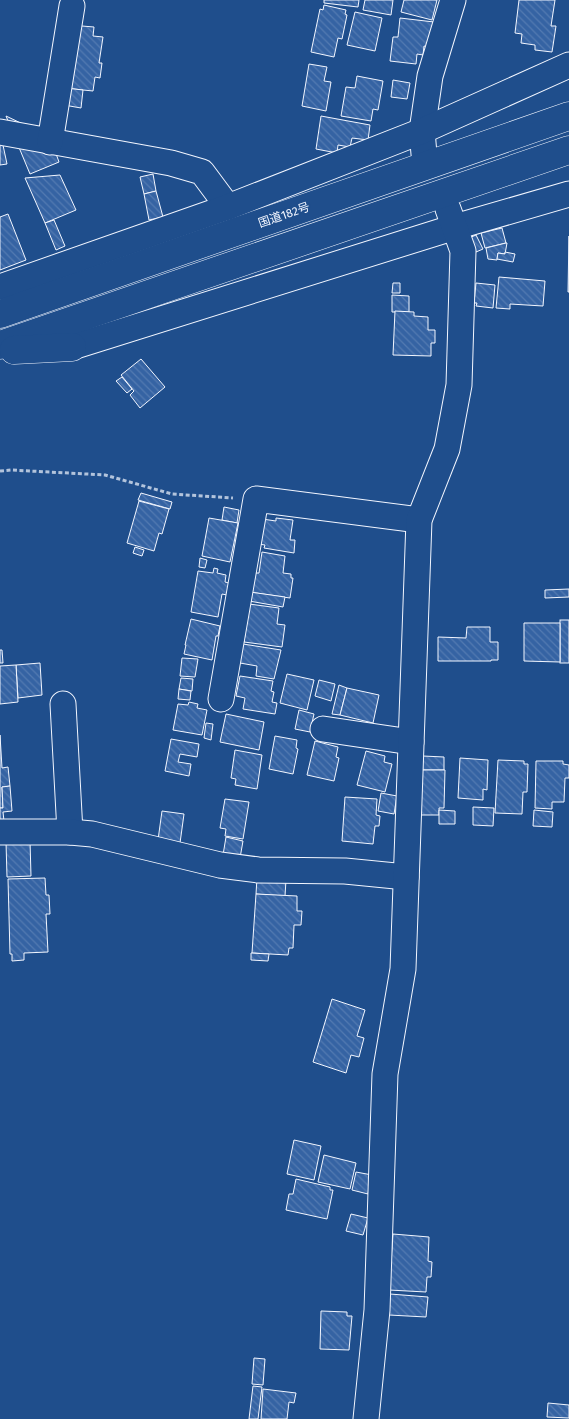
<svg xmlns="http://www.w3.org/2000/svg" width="569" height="1419" viewBox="0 0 569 1419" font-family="'Fira Sans','Noto Sans JP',sans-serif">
<defs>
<pattern id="building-back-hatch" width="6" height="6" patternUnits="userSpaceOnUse" patternTransform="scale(1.25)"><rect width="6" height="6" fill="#3563a3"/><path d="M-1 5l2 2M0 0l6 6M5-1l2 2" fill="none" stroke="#537ab1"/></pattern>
</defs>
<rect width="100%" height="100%" fill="#1f4e8c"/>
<g fill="url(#building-back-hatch)" stroke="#f2f6ff">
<path d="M324,0H359L358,7L324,3Z"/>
<path d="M365,0H393L391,15L363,10Z"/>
<path d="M404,0H437L432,20L401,12Z"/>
<path d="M519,0H555L551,26H556L552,52L535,50V45L521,43L522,34L515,33Z"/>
<path d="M324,5L346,10L345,14L347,15L342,39L338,38L334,57L311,52L320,9L323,10Z"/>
<path d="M355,12L382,18L375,51L347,45Z"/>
<path d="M400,18L434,22L432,33L430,32L428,47L424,46L423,55L417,54L416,64L390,61L393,37H398Z"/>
<path d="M70,25L94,27L93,36L103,37L99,63H102L100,78L95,77L93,91L64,88Z"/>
<path d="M309,64L327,67L324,81L331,82L326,111L302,106Z"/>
<path d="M357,76L383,81L378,110L373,109L371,121L341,116L346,87L355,88Z"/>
<path d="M393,80L410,83L407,99L391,97Z"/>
<path d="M66,88L83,90L81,108L64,105Z"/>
<path d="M6,116L50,137L59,162L30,174Z"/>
<path d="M321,116L370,125L368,140L352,138L350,147L338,145L337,153L316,149Z"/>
<path d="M0,131L7,164L0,165Z"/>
<path d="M153,174L156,191L144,194L140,177Z"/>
<path d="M60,175L76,210L45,223L25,178Z"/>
<path d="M156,191L163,217L149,220L144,194Z"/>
<path d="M8,214L26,260L0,270V217Z"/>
<path d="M54,220L65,246L56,250L45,223Z"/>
<path d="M502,228L506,243L485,248L481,233Z"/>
<path d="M476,235L483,249L476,252L469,238Z"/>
<path d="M569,236V292H568Z"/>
<path d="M506,243H507L505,254L498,253L497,260L488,259L486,248Z"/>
<path d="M505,252L515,254L513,262L497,259L498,253L505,254Z"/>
<path d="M499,277L545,281L543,306L510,304V309L496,308Z"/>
<path d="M393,283H400V293H392Z"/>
<path d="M476,283L495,285L493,308L476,306L477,303H474Z"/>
<path d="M392,295L409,296V312H392Z"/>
<path d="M395,311L414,312V316L428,317V330H435V343H431V356L393,355Z"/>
<path d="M141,359L165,387L140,408L130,395L134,391L121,375Z"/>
<path d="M122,377L132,389L127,393L116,381Z"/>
<path d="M141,493L172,502L170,509L138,500Z"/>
<path d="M139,501L169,509L162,534L159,533L154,551L127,543Z"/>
<path d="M224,507L239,510L237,523L222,520Z"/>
<path d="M209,518L238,523L230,562L202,556Z"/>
<path d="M276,518L293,520L290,540H295L294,553L264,548L265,545L258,544L262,519L276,521Z"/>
<path d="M135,547L144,550L142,556L133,553Z"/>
<path d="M262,552L285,556L283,573L291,574V578H293L290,598L249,592L253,573H259Z"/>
<path d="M200,558L207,560L205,568L199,567Z"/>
<path d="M214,568L218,569L217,573L226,575L225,582L229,583L227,595L222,594L218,617L191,612L198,571L213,573Z"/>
<path d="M569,589V597L545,598V590Z"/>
<path d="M250,592L285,597L283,607L249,601Z"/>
<path d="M249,604L279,608L277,624L285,625L282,647L244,642Z"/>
<path d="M191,619L220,626L218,636H216L212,660L184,654L186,645H185Z"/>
<rect x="560" y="620" width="9" height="43"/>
<path d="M524,623H560V662L524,661Z"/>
<path d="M467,627H490V642H498V660H491V661H438V637L466,638Z"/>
<path d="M243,644L281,650L274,679L256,676L257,666L240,663Z"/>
<path d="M0,650H2L3,663H0Z"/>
<path d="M182,658L198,659L195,677L180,676Z"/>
<path d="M40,663L42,695L18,698L16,665Z"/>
<path d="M16,665L18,702L0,704V666Z"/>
<path d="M287,674L314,680L307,710L280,703Z"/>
<path d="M240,676L273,681L271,691L274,692L272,702L277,703L275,714L243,709L245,698L236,696Z"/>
<path d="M181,678L193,679L192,691L179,689Z"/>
<path d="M319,680L335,684L331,701L315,696Z"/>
<path d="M339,685L347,688L340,715L332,714Z"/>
<path d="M347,688L379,695L373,723L340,715Z"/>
<path d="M179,689L191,691L190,700L178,699Z"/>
<path d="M189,702L198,704L197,708L207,710L202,735L173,730L178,704L188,705Z"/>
<path d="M299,710L314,714L310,732L295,729Z"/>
<path d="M226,714L264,722L259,750L220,742Z"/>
<path d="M206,723L213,724L211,740L204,738Z"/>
<path d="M0,735L2,768L8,767L10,786L2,787L3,808H0Z"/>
<path d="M275,736L297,740L296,748L298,749L293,774L269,769Z"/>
<path d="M171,739L199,744L197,757L180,754L178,762L191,764L189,776L165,771Z"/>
<path d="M315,741L338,747L336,757L339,758L334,781L307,775Z"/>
<path d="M235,750L262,755L257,789L235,785L236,779L231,778Z"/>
<path d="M366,751L385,756L384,762L392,764L385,792L357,785Z"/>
<path d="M423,756L444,757V770H422Z"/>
<path d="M460,758L488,760L487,790L483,789V800L458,798Z"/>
<path d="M498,760L524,761V764H528L527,792H523L522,814L495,813Z"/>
<path d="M536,761H563V764L569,765V778H565L564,802H552V809L535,808Z"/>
<path d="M422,770H445L444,808H439V815H420Z"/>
<path d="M10,786L12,811L3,812L4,821H0V808H3L2,787Z"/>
<path d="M381,793L397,796L394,814L378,811Z"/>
<path d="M345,797L377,799L376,815L380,816L379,826H375L373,844L342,841Z"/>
<path d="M225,799L249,802L243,839L225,836L226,829L220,828Z"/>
<path d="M473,807L494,808L493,826L473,825Z"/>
<path d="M439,810L455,811V824H439Z"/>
<path d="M534,810L553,812L552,827L533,826Z"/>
<path d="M162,811L184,814L180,843L158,840Z"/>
<path d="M226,837L243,841L240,858L223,855Z"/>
<path d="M30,841L31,876L7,877L6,842Z"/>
<path d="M45,878L46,895H49L50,914H46L48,952L24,953V960L12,961V954H10L8,879Z"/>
<path d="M257,878L286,880L285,896L256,894Z"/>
<path d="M256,894L297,896V911H302L301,925H294L293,948H289L288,955L252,953Z"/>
<path d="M251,953L269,954L268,961L251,960Z"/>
<path d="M332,999L365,1010L357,1036L364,1038L359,1057L351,1055L346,1073L313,1062Z"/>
<path d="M294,1140L321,1146L314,1180L287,1174Z"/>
<path d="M324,1155L356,1163L350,1189L318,1182Z"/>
<path d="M356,1172L372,1175L368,1194L352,1190Z"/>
<path d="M296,1179L330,1187V1190H333L327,1219L286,1210L289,1194H293Z"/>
<path d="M351,1214L368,1218L363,1235L346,1231Z"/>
<path d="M393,1234L429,1237L428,1261L432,1262L431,1277H427L426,1292L389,1290Z"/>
<path d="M390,1294L428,1297L426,1317L389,1315Z"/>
<path d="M321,1311L347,1312V1316H352L349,1350L320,1349Z"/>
<path d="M254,1358L265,1359L263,1385L252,1384Z"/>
<path d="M253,1386L262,1387L258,1419H249Z"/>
<path d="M263,1389L296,1393L294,1403L289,1402L287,1419H261Z"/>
<path d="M548,1403L569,1405V1418L547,1417Z"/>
</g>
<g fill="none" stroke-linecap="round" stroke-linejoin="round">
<defs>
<g id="minor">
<path d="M0,132L171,163L202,172L228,207"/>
<path d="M50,142L72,6"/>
<path d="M424,154L422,131L430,76L453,0"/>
<path d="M0,287L228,207L422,131L569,65"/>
<path d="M72,347L455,227L569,194"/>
<path d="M221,699L256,499L419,520"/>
<path d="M63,704L70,832"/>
<path d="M323,729L411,742"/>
<path d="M0,832H70L92,834L220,865L258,870L345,871L406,877"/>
<path d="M366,1419L377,1310L385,1074L403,969L419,520L447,449L459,385L463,251L448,209"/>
</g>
<g id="highway">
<path d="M0,314L569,116"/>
<path d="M0,345L569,150"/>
<path d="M14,350L72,347"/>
</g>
</defs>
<use href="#minor" stroke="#f2f6ff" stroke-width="27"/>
<use href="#highway" stroke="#f2f6ff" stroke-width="29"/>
<path stroke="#b3c4dc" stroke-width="3" stroke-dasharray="4 2.5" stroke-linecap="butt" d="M0,471L11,470L105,475L172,494L233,498"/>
<use href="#minor" stroke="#1f4e8c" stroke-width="25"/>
<use href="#highway" stroke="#1f4e8c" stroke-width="28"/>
</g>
<g text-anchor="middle" stroke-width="4" stroke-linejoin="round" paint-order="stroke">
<g font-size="12" fill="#f2f6ff" stroke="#1f4e8c">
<text transform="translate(284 215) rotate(-19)" y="4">国道182号</text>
</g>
</g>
</svg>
